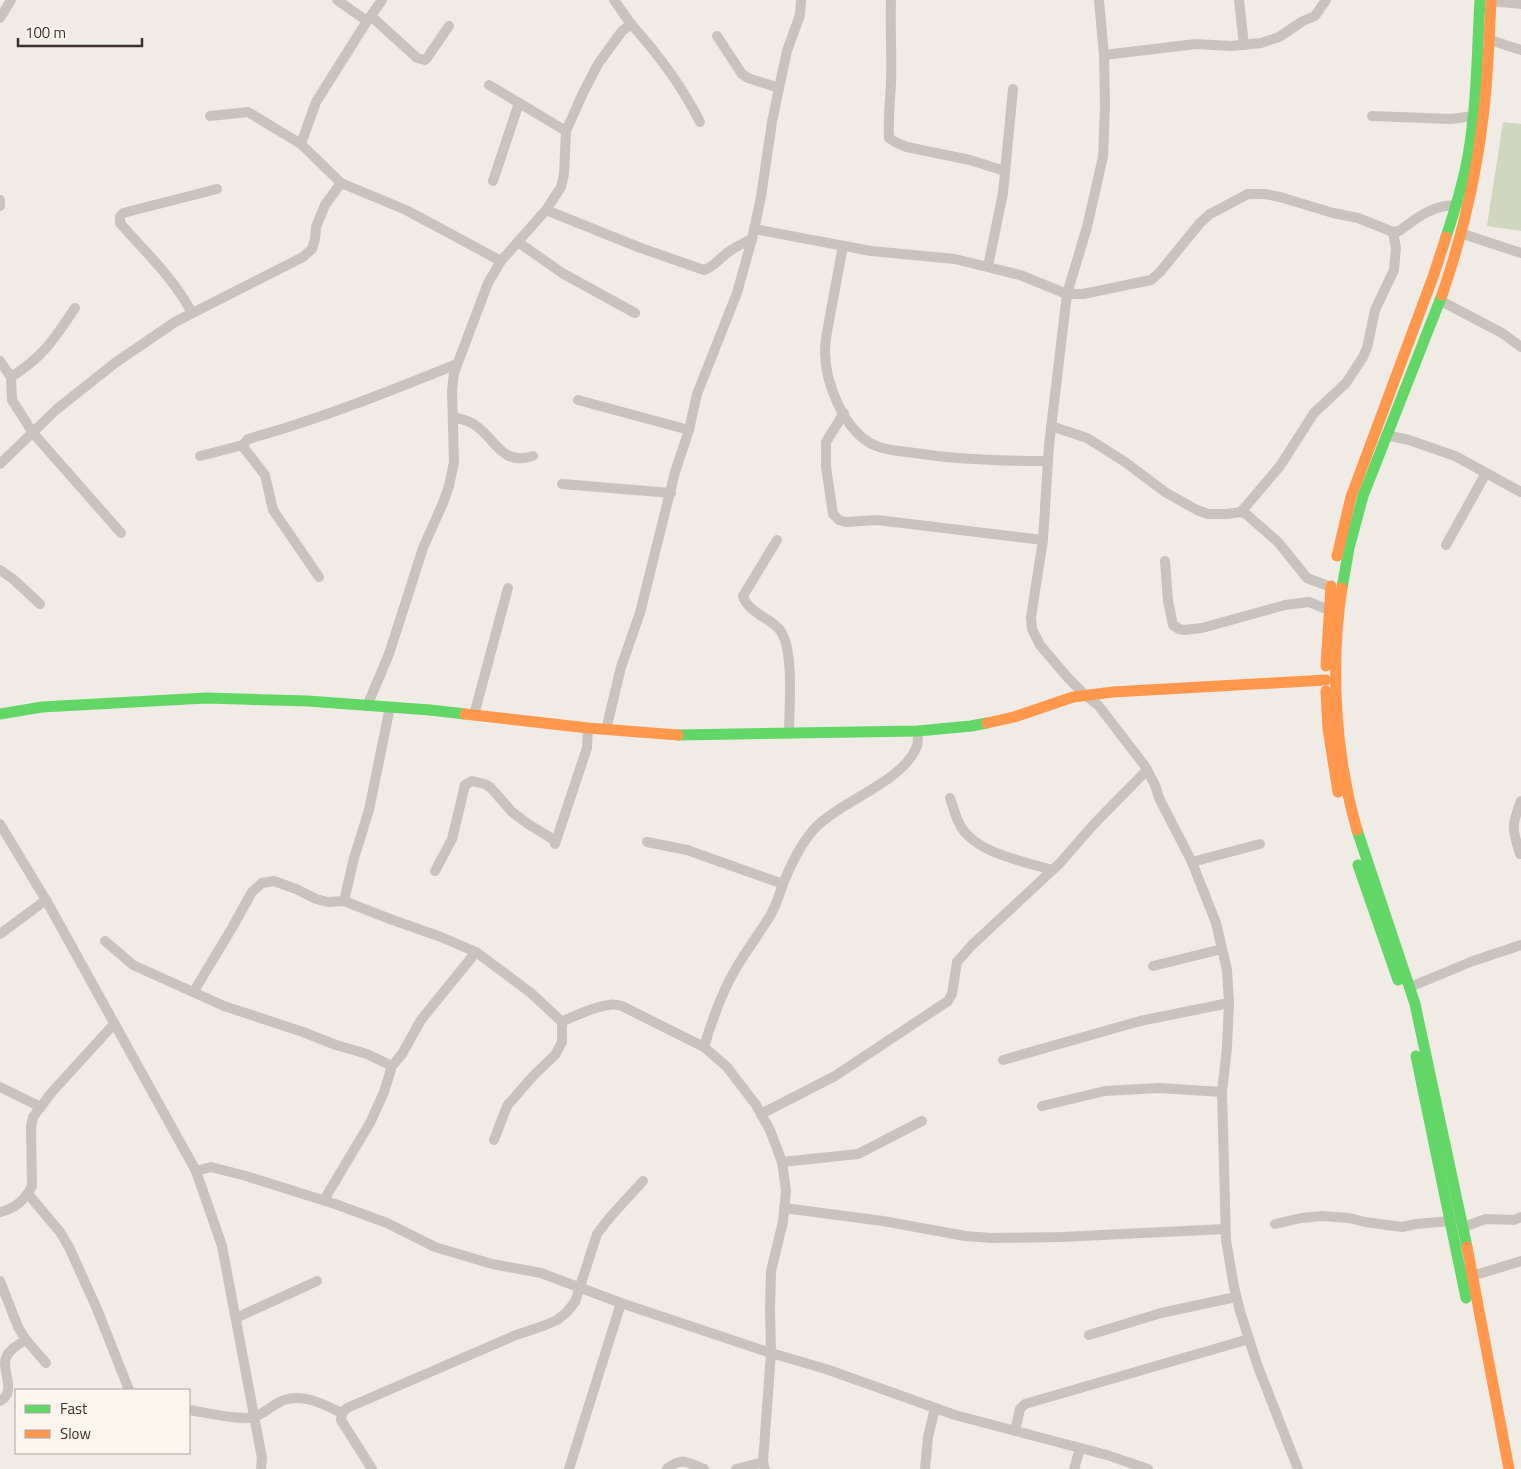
<svg xmlns="http://www.w3.org/2000/svg" width="1521" height="1469" viewBox="0 0 1521 1469" font-family="'Titillium Web',sans-serif">
<rect width="100%" height="100%" fill="#f0ebe5"/>
<path fill="#d1d6bf" d="M1503,122L1521,124V231L1487,226Z"/>
<g fill="none" stroke-linecap="round" stroke-linejoin="round">
<g stroke="#c9c3be" stroke-width="10">
<path d="M337,0L367,21"/>
<path d="M891,0C890,28 892,55 891,83C890,101 888,120 889,138L897,143L907,147L970,160L1005,171"/>
<path d="M1099,0L1104,55L1105,107L1103,157L1087,227L1067,294L1049,445L1043,540L1031,617L1032,629L1040,645L1068,678L1085,695L1098,705L1145,766L1155,785L1159,798L1192,862L1216,923L1227,970L1229,1003L1227,1047L1222,1092L1226,1240L1234,1287L1240,1311L1257,1364L1298,1469"/>
<path d="M1239,0L1244,45"/>
<path d="M1491,1L1521,4"/>
<path d="M371,16L417,58L425,60L427,58L449,26"/>
<path d="M0,18L11,0"/>
<path d="M631,24C658,54 682,86 700,122"/>
<path d="M717,36L742,74L748,78L779,88"/>
<path d="M1490,40L1521,50"/>
<path d="M1104,55L1196,44L1231,46L1261,43L1279,37L1303,21L1315,16L1326,0"/>
<path d="M489,85L566,131"/>
<path d="M1372,116L1451,119L1473,116"/>
<path d="M301,144L316,102L367,21L382,0"/>
<path d="M493,181L519,103"/>
<path d="M341,183L406,210L501,261"/>
<path d="M0,200V206"/>
<path d="M546,210L638,247L704,270C714,267 719,259 727,253C735,247 743,243 752,239"/>
<path d="M754,229L871,251L955,259L1020,275L1067,294H1083L1151,280L1160,272L1200,223L1210,214L1248,194H1265L1280,197L1333,213L1358,218L1393,232L1399,231C1418,217 1432,205 1457,205"/>
<path d="M1460,233L1521,253"/>
<path d="M518,242L562,273L635,313"/>
<path d="M843,246C839,268 835,289 831,310C829,324 825,337 825,351C825,383 844,431 874,445C887,451 901,451 915,453C959,460 1003,461 1048,461"/>
<path d="M988,266L1003,193L1013,89"/>
<path d="M1439,300L1502,333L1521,347"/>
<path d="M192,313C173,277 146,253 120,223V217L123,213L217,189"/>
<path d="M0,361L11,377L12,400L33,433L121,533"/>
<path d="M11,377C44,356 54,339 75,308"/>
<path d="M578,400L689,430"/>
<path d="M844,413L826,442V467L833,514L839,520L846,522L877,520L1043,540"/>
<path d="M453,417C461,419 468,420 475,425C497,440 501,466 533,456"/>
<path d="M1051,426L1087,438L1125,462L1165,492L1197,510L1208,514H1227L1241,512L1246,514L1278,542L1307,578L1331,587"/>
<path d="M1386,435L1409,440L1455,456L1521,492"/>
<path d="M243,445L244,448L265,475L273,510L319,577"/>
<path d="M200,456L243,445L248,439C320,419 388,392 457,364"/>
<path d="M0,464L57,409L115,363L175,322L303,257L312,249L315,239L316,227L325,205L341,183L301,144L248,112L210,116"/>
<path d="M562,484L671,493"/>
<path d="M1241,512L1280,466L1314,413L1346,383L1363,357L1367,348L1375,310L1394,270L1396,248L1393,232"/>
<path d="M777,540L743,596C748,612 768,617 779,629C795,647 789,709 789,734"/>
<path d="M1446,545L1486,473"/>
<path d="M1165,561L1168,601L1173,625L1179,629L1184,630L1202,628L1285,605L1309,602L1329,610"/>
<path d="M0,570L13,579L40,604"/>
<path d="M367,706L389,654L423,548L443,503L449,486L454,462L452,390L454,373L488,283L501,261L546,210L561,187L564,174L566,131L583,93L598,64L622,31L631,24L614,0"/>
<path d="M390,707L369,810L354,858L344,901L390,919L441,937L476,952"/>
<path d="M474,715L508,588"/>
<path d="M606,730L621,667L640,613L675,472L689,430L697,394L737,293L752,239L761,197L772,122L779,88L787,51L800,15L801,0"/>
<path d="M950,798C953,806 955,815 959,823C973,853 1023,861 1052,870"/>
<path d="M0,824L46,900L196,1171L222,1246L262,1458L261,1469"/>
<path d="M647,842L687,850L783,884"/>
<path d="M555,844L587,748L588,728"/>
<path d="M1520,854C1512,829 1511,826 1521,801"/>
<path d="M1192,862L1260,844"/>
<path d="M435,871L452,839L465,785L472,781L485,784L491,788L512,812L528,824L556,841"/>
<path d="M0,934L46,900"/>
<path d="M105,941L133,965L224,1006L303,1032L336,1045L367,1054L392,1066"/>
<path d="M1153,966L1222,949"/>
<path d="M1410,987L1473,961L1521,945"/>
<path d="M194,991L232,928L252,892L262,883L274,881L296,889L316,899L328,902L344,901"/>
<path d="M704,1047C712,1020 721,994 735,970C746,951 759,934 770,916C776,906 779,895 783,884C791,864 801,842 817,826C843,800 904,781 917,746C918,742 918,736 918,731"/>
<path d="M1003,1060L1140,1021L1229,1003"/>
<path d="M0,1087L41,1107"/>
<path d="M1042,1106L1105,1091L1159,1088L1222,1092"/>
<path d="M761,1114L835,1076L948,1001L952,994L957,962L971,946L1060,863L1094,824L1147,770"/>
<path d="M494,1140L507,1106L533,1076L555,1055L562,1042V1022C568,1018 601,1005 609,1005C613,1004 618,1005 622,1006L704,1047L727,1067L756,1105L770,1130L782,1162L786,1191L783,1222L771,1271L770,1309L771,1353L763,1462L765,1469"/>
<path d="M782,1162L858,1154L922,1121"/>
<path d="M196,1171L211,1167L246,1176L335,1204L387,1223L435,1247L492,1264L541,1273L621,1303L771,1353L826,1369L955,1415L1107,1455L1148,1469"/>
<path d="M28,1194L60,1232L69,1247L97,1309L129,1390"/>
<path d="M324,1200L370,1123L384,1092L392,1066L402,1054L421,1020L476,952L531,993L562,1022"/>
<path d="M784,1208L883,1221L965,1236L992,1238L1062,1237L1225,1229"/>
<path d="M0,1212C15,1209 25,1200 32,1186L31,1127L33,1117L52,1092L114,1024"/>
<path d="M1275,1224L1301,1218L1322,1216L1349,1218L1365,1222L1402,1227L1416,1224L1451,1221"/>
<path d="M1463,1227L1486,1219L1514,1220L1521,1217"/>
<path d="M1472,1276L1521,1261"/>
<path d="M0,1281L18,1327L26,1340L46,1363"/>
<path d="M236,1318L317,1281"/>
<path d="M1089,1335L1161,1313L1236,1297"/>
<path d="M0,1401C15,1394 5,1376 5,1363C5,1352 17,1345 26,1340"/>
<path d="M189,1410C204,1412 239,1421 254,1417C264,1414 273,1404 284,1400C304,1393 325,1405 342,1413"/>
<path d="M1015,1431L1020,1409L1025,1404L1249,1339"/>
<path d="M372,1469L341,1420L342,1413L347,1408L516,1335L543,1326L557,1320L566,1313L575,1302L597,1234L611,1216L643,1181"/>
<path d="M569,1469L621,1303"/>
<path d="M667,1469C681,1456 689,1463 704,1469"/>
<path d="M736,1469L763,1462"/>
<path d="M925,1469L928,1437L935,1408"/>
<path d="M1074,1469L1080,1448"/>
</g>
<g stroke="#63d668" stroke-width="11">
<path d="M1446,237C1455,210 1463,184 1468,156C1477,105 1477,52 1480,0"/>
<path d="M1342,588L1349,548L1363,496L1442,295"/>
<path d="M0,714L42,707L206,698L308,701L430,710L465,714"/>
<path d="M678,735L918,731L971,726L987,723"/>
<path d="M1357,830L1415,1004L1467,1247"/>
<path d="M1358,865L1398,980"/>
<path d="M1416,1056L1466,1298"/>
</g>
<g stroke="#ff974d" stroke-width="11">
<path d="M1442,295C1462,237 1476,178 1483,118C1488,79 1489,39 1491,0"/>
<path d="M1337,556L1351,497L1433,277L1446,237"/>
<path d="M1342,588C1330,665 1335,754 1357,830"/>
<path d="M1326,666L1331,586"/>
<path d="M1326,691L1328,729L1338,792"/>
<path d="M465,714L588,728L678,735"/>
<path d="M987,723L1014,717L1073,697L1113,692L1326,680"/>
<path d="M1467,1247L1509,1469"/>
</g>
</g>
<rect x="15" y="1389" width="175" height="65" fill="#fbf5ee" stroke="#aea6a0"/>
<rect x="25" y="1405" width="25" height="8" fill="#63d668" stroke="#aea6a0"/>
<text x="60" y="1414" font-size="15" fill="#3b302b">Fast</text>
<rect x="25" y="1430" width="25" height="8" fill="#ff974d" stroke="#aea6a0"/>
<text x="60" y="1439" font-size="15" fill="#3b302b">Slow</text>
<path d="M18 38v8h124v-8" fill="none" stroke="#3b302b" stroke-width="2.5"/>
<text x="25" y="38" font-size="15" fill="#3b302b" stroke="#fbf5ee" stroke-width="4" paint-order="stroke">100 m</text>
</svg>
